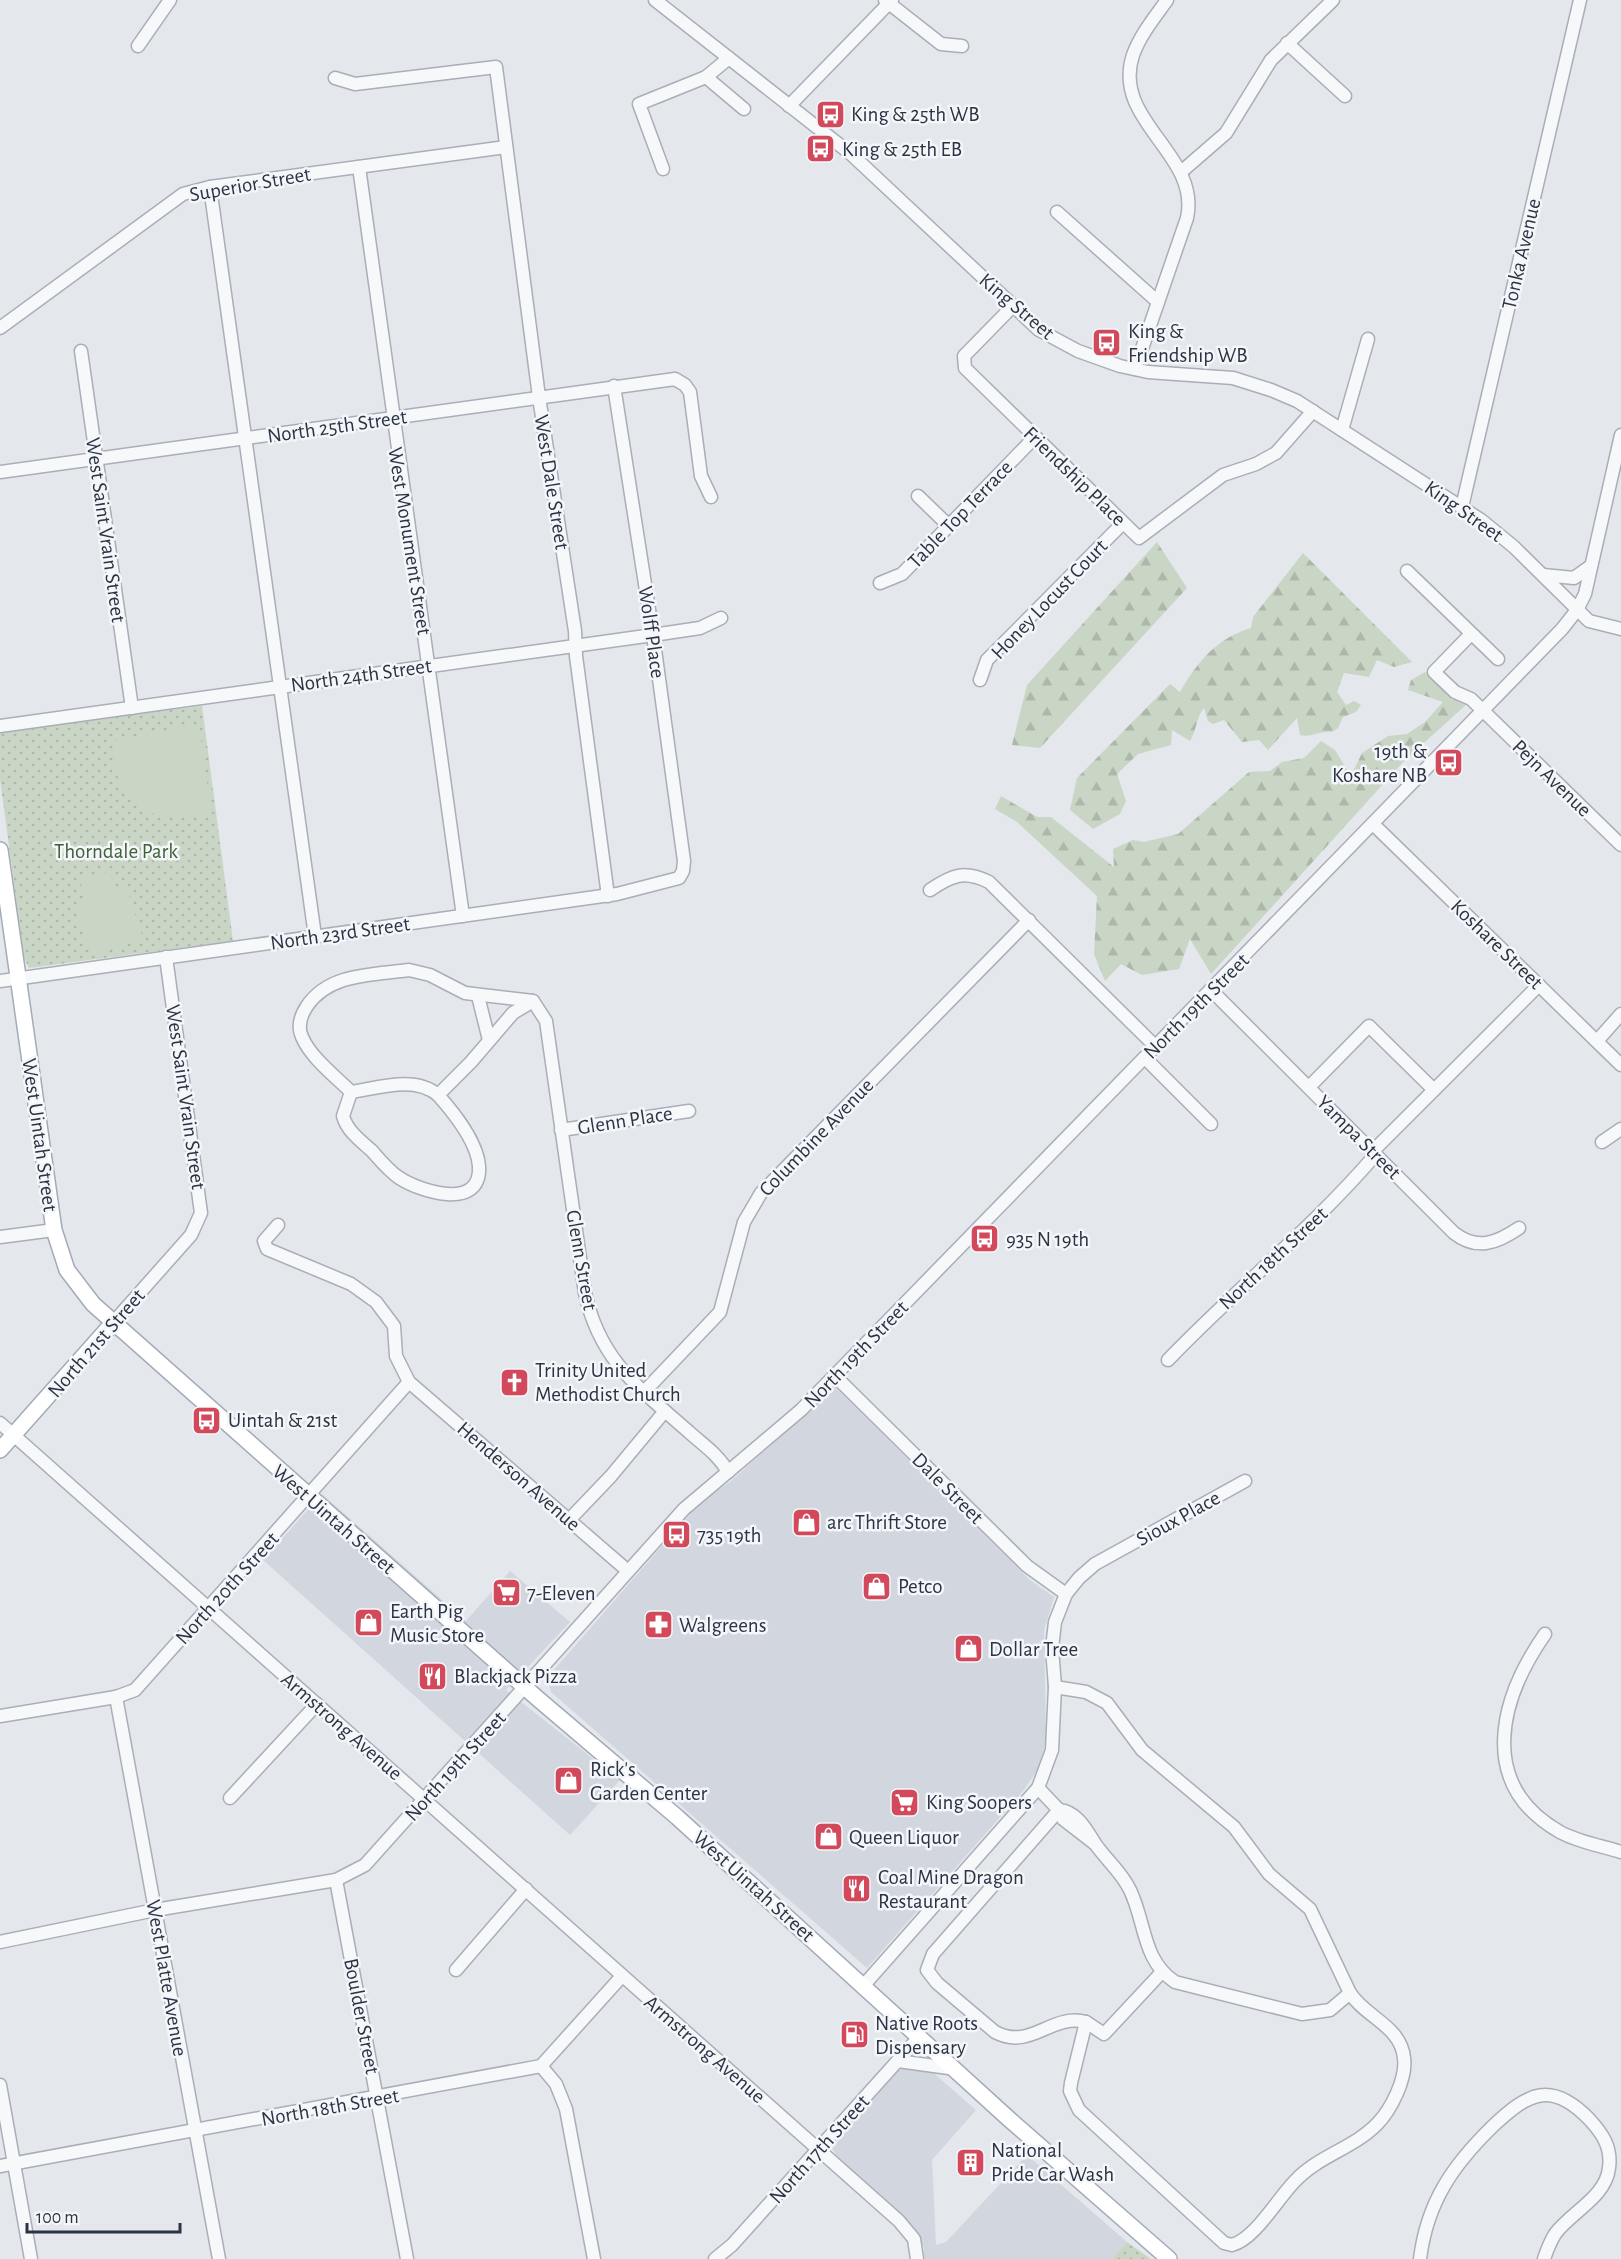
<svg xmlns="http://www.w3.org/2000/svg" width="1621" height="2259" viewBox="0 0 1621 2259" font-family="'Alegreya Sans',sans-serif">
<defs>
<pattern id="green-dots" width="8" height="8" patternUnits="userSpaceOnUse" patternTransform="scale(1.5)"><rect width="8" height="8" fill="#c9d6c5"/><path d="M2 2h.1M6 6h.1" fill="none" stroke="#adb8ab" stroke-width="1.8" stroke-linecap="round"/></pattern>
<pattern id="forest-firs" width="22" height="20" patternUnits="userSpaceOnUse" patternTransform="scale(1.5)"><rect width="22" height="20" fill="#c9d6c5"/><path d="M5 1l3.5 6h-7zM16 11l3.5 6h-7z" fill="#adb8ab"/></pattern>
</defs>
<rect width="100%" height="100%" fill="#e4e7ec"/>
<g fill="#d2d6de">
<path d="M835,1387L1031,1581L1054,1597L1044,1630L1046,1736L1042,1760L1034,1775L1023,1791L867,1968L551,1692L547,1678L701,1501L730,1482Z"/>
<path d="M322,1494L466,1621L510,1571L570,1622L506,1690L620,1780L570,1835L263,1560Z"/>
<path d="M906,2067L930,2070L976,2110L932,2160L936,2245L946,2242L1027,2155L1127,2242L1112,2259H924V2248L914,2227L836,2155L832,2148L897,2071Z"/>
</g>
<g fill="url(#green-dots)">
<path d="M202,706L233,941L29,968L24,958L0,779V731Z"/>
<path d="M1127,2242L1151,2259H1112Z"/>
</g>
<g fill="url(#forest-firs)">
<path d="M1157,542L1187,588L1040,748L1012,745L1027,685Z"/>
<path d="M1303,553L1412,662L1394,667L1377,660L1369,677L1344,673L1337,692L1346,705L1354,701L1361,705L1356,712L1343,717L1338,728L1332,732C1320,730 1311,738 1300,735L1297,718L1268,750L1259,740L1242,742L1224,720L1213,724L1208,721L1204,708C1196,717 1197,730 1190,741L1172,730L1171,745L1138,754L1117,774L1126,801L1120,814L1093,829L1070,810L1077,778L1170,684L1180,692C1197,662 1217,638 1251,628L1253,617Z"/>
<path d="M1425,672L1451,696L1468,703L1404,761L1211,974L1190,939L1179,969L1142,975L1121,964L1105,981L1094,954L1097,896L1017,822L995,809L1001,796L1037,817H1051L1114,867L1113,849L1133,840L1144,842L1178,834L1249,772L1270,771L1282,762L1304,758L1321,741L1335,750L1351,776L1362,753L1388,736L1407,734L1425,722L1443,702L1408,690L1411,680Z"/>
</g>
<g fill="#c9d6c5">
<path d="M191,725L200,730L211,811C153,830 110,804 114,741Z"/>
<path d="M110,871L116,892L127,889L143,938L91,955L75,905L86,902L79,879Z"/>
</g>
<g fill="none" stroke-linecap="round" stroke-linejoin="round">
<defs>
<g id="minor">
<path d="M655,0L851,154L1039,330L1078,351L1120,366L1148,372L1233,378L1271,390L1297,401L1481,520L1514,547L1589,621L1621,629"/>
<path d="M885,0L941,44L962,46"/>
<path d="M1287,43L1345,96"/>
<path d="M138,46L170,0"/>
<path d="M706,77L744,109"/>
<path d="M335,78L355,84L496,67L539,397L575,631L576,656L608,896"/>
<path d="M789,106L892,0"/>
<path d="M359,167L463,916"/>
<path d="M663,169L639,104L706,77L729,58"/>
<path d="M1181,172L1226,133L1271,60L1333,0"/>
<path d="M210,187L315,936"/>
<path d="M1057,212L1158,302"/>
<path d="M1013,306L964,356L965,368L1139,538L1223,475L1256,464L1276,453L1313,411"/>
<path d="M0,328L183,194L210,187L506,147"/>
<path d="M81,351L132,708"/>
<path d="M1135,369L1187,218C1201,154 1111,121 1133,55C1140,35 1155,17 1167,0"/>
<path d="M1342,430L1368,339"/>
<path d="M0,472L675,379L685,385L690,392L701,476L711,497"/>
<path d="M918,496L948,525"/>
<path d="M1462,507L1580,0"/>
<path d="M1407,571L1498,659"/>
<path d="M1543,575L1574,578L1591,566"/>
<path d="M880,583L902,574L1034,438"/>
<path d="M1471,634L1434,672L1455,692L1471,699L1621,845"/>
<path d="M980,680L987,660L1123,523"/>
<path d="M0,726L653,635L700,628L721,618"/>
<path d="M1373,824L1621,1065"/>
<path d="M930,890C952,875 964,870 989,882L1156,1047"/>
<path d="M409,970L430,975L465,993L533,1001L513,1013L471,1062L438,1095C415,1075 378,1088 351,1092C335,1076 311,1058 302,1037C297,1026 301,1015 307,1006C329,973 373,975 409,970Z"/>
<path d="M0,981L617,894L679,878L683,871L684,861L653,635L614,386"/>
<path d="M1212,991L1454,1233C1477,1251 1497,1243 1519,1228"/>
<path d="M478,996L489,1040"/>
<path d="M533,1001L546,1021L585,1293C600,1361 639,1388 689,1432C702,1444 719,1455 728,1472"/>
<path d="M1597,1041L1621,1014"/>
<path d="M1145,1058L1211,1124"/>
<path d="M1309,1087L1369,1026L1434,1090"/>
<path d="M351,1092L343,1116C347,1131 361,1141 372,1151C380,1160 388,1170 398,1177C418,1191 482,1212 479,1166C477,1141 454,1113 438,1095"/>
<path d="M561,1130L689,1111"/>
<path d="M1602,1142L1621,1129"/>
<path d="M1373,1151L1539,985"/>
<path d="M278,1225L264,1241L267,1249L351,1284L376,1302L394,1326L396,1356L409,1382L628,1571"/>
<path d="M0,1237L54,1230"/>
<path d="M112,1324L191,1235L201,1213L166,957"/>
<path d="M1168,1360C1236,1289 1313,1228 1376,1154"/>
<path d="M835,1376L1027,1566L1066,1594"/>
<path d="M643,1393L720,1312L744,1222L761,1193L1029,920"/>
<path d="M0,1423L899,2221L914,2239L917,2259"/>
<path d="M569,1520L611,1476L665,1411"/>
<path d="M1545,1634C1499,1700 1477,1785 1560,1832C1578,1842 1602,1846 1621,1852"/>
<path d="M1055,1687L1086,1692L1107,1703L1142,1750L1234,1827L1269,1874L1310,1909L1350,1993L1330,2010L1302,2014L1175,1982C1142,1960 1146,1923 1130,1890C1121,1871 1105,1859 1094,1842C1086,1829 1076,1811 1059,1810"/>
<path d="M116,1697L219,2259"/>
<path d="M0,1716L116,1697L135,1690L409,1382"/>
<path d="M1038,1788L1059,1810L1063,1819L1094,1843"/>
<path d="M230,1798L317,1704"/>
<path d="M1059,1810L933,1954L927,1970L937,1983L995,2032C1031,2051 1051,2013 1086,2022L1071,2083L1070,2091L1079,2110L1224,2243L1232,2245C1255,2239 1278,2198 1295,2181C1318,2156 1354,2148 1377,2124C1391,2110 1407,2078 1404,2058C1401,2026 1365,2017 1350,1993"/>
<path d="M336,1880L407,2259"/>
<path d="M0,1942L155,1910L336,1880L365,1865L684,1509L801,1410L1562,629L1577,610L1585,594L1621,435"/>
<path d="M456,1970L526,1889"/>
<path d="M864,1985L1038,1788L1052,1750L1055,1687L1052,1648L1055,1622L1066,1594L1079,1578L1095,1564L1245,1481"/>
<path d="M1086,2022L1104,2034L1161,1973"/>
<path d="M898,2061L956,2069"/>
<path d="M541,2066L556,2084L566,2109L594,2259"/>
<path d="M0,2085L31,2259"/>
<path d="M0,2166L541,2066L622,1976"/>
<path d="M715,2259L732,2245L920,2036"/>
<path d="M1420,2259C1427,2202 1453,2165 1493,2126C1528,2093 1551,2080 1589,2119C1602,2133 1612,2147 1609,2168C1606,2197 1571,2212 1555,2234C1550,2242 1547,2250 1544,2259"/>
</g>
<g id="major">
<path d="M0,850L54,1230L67,1270L93,1304L537,1698L677,1817L1009,2119L1169,2259"/>
<path d="M0,1450L112,1324"/>
</g>
</defs>
<use href="#minor" stroke="#a9aeb7" stroke-width="15"/>
<use href="#major" stroke="#a3abb8" stroke-width="18"/>
<use href="#minor" stroke="#f7f8fa" stroke-width="12"/>
<use href="#major" stroke="#fff" stroke-width="15"/>
</g>
<defs>
<symbol id="bus-square" viewBox="-11 -11 22 22"><rect x="-9" y="-9" width="18" height="18" rx="4" fill="#d1495b" stroke="#f4f6f9"/><path d="M-5-6H5V4H4V6H2V4H-2V6H-4V4H-5ZM-3.5-4V0h7V-4ZM-3.5 1.2v1.5H-2V1.2ZM2 1.2v1.5H3.5V1.2Z" fill="#fff"/></symbol>
<symbol id="church-square" viewBox="-11 -11 22 22"><rect x="-9" y="-9" width="18" height="18" rx="4" fill="#d1495b" stroke="#f4f6f9"/><path d="M-1.2-6h2.4v3.5h3.3v2.4h-3.3V6h-2.4V-.1h-3.3v-2.4h3.3Z" fill="#fff"/></symbol>
<symbol id="shop-square" viewBox="-11 -11 22 22"><rect x="-9" y="-9" width="18" height="18" rx="4" fill="#d1495b" stroke="#f4f6f9"/><path d="M-5-2.5h2.3a2.7 3.5 0 0 1 5.4 0H5L5.5 6h-11ZM-1.5-2.5h3a1.5 2.3 0 0 0-3 0Z" fill="#fff"/></symbol>
<symbol id="supermarket-square" viewBox="-11 -11 22 22"><rect x="-9" y="-9" width="18" height="18" rx="4" fill="#d1495b" stroke="#f4f6f9"/><path d="M-6-5.5h2.5l.6 2H6L4.5 2H-2.5L-4.4-4H-6ZM-1.5 3.2a1.3 1.3 0 1 0 .1 0ZM3 3.2a1.3 1.3 0 1 0 .1 0Z" fill="#fff"/></symbol>
<symbol id="pharmacy-square" viewBox="-11 -11 22 22"><rect x="-9" y="-9" width="18" height="18" rx="4" fill="#d1495b" stroke="#f4f6f9"/><path d="M-2-6h4v4h4v4h-4v4h-4v-4h-4v-4h4Z" fill="#fff"/></symbol>
<symbol id="restaurant-square" viewBox="-11 -11 22 22"><rect x="-9" y="-9" width="18" height="18" rx="4" fill="#d1495b" stroke="#f4f6f9"/><path d="M-5-6h1v4h1v-4h1v4h1v-4h1v5L-1.5 .5V6h-2V.5L-5-1ZM5-6V6H3V1.5H1.5Q1.5-4 5-6Z" fill="#fff"/></symbol>
<symbol id="fuel-square" viewBox="-11 -11 22 22"><rect x="-9" y="-9" width="18" height="18" rx="4" fill="#d1495b" stroke="#f4f6f9"/><path d="M-5.5-6h7V0h2V4h1.3V-2.5L3-4.5l.8-.8L6-3V5H2.5V1h-1V6h-7ZM-4.2-4.7v3.2H.2V-4.7Z" fill="#fff"/></symbol>
<symbol id="building-square" viewBox="-11 -11 22 22"><rect x="-9" y="-9" width="18" height="18" rx="4" fill="#d1495b" stroke="#f4f6f9"/><path d="M-4-6H4V6H1V3H-1V6H-4ZM-2.5-4.3h1.7v1.8h-1.7ZM.8-4.3h1.7v1.8H.8ZM-2.5-1h1.7V.8h-1.7ZM.8-1h1.7V.8H.8Z" fill="#fff"/></symbol>
</defs>
<g fill-rule="evenodd">
<use href="#bus-square" x="814" y="98" width="33" height="33"/>
<use href="#bus-square" x="804" y="132" width="33" height="33"/>
<use href="#bus-square" x="1090" y="326" width="33" height="33"/>
<use href="#bus-square" x="1432" y="746" width="33" height="33"/>
<use href="#bus-square" x="968" y="1222" width="33" height="33"/>
<use href="#church-square" x="498" y="1366" width="33" height="33"/>
<use href="#bus-square" x="190" y="1404" width="33" height="33"/>
<use href="#shop-square" x="790" y="1506" width="33" height="33"/>
<use href="#bus-square" x="660" y="1518" width="33" height="33"/>
<use href="#shop-square" x="860" y="1570" width="33" height="33"/>
<use href="#supermarket-square" x="490" y="1576" width="33" height="33"/>
<use href="#shop-square" x="352" y="1606" width="33" height="33"/>
<use href="#pharmacy-square" x="642" y="1608" width="33" height="33"/>
<use href="#shop-square" x="952" y="1632" width="33" height="33"/>
<use href="#restaurant-square" x="416" y="1660" width="33" height="33"/>
<use href="#shop-square" x="552" y="1764" width="33" height="33"/>
<use href="#supermarket-square" x="888" y="1786" width="33" height="33"/>
<use href="#shop-square" x="812" y="1820" width="33" height="33"/>
<use href="#restaurant-square" x="840" y="1872" width="33" height="33"/>
<use href="#fuel-square" x="838" y="2018" width="33" height="33"/>
<use href="#building-square" x="954" y="2146" width="33" height="33"/>
</g>
<g text-anchor="middle" stroke-width="5" stroke-linejoin="round" paint-order="stroke">
<g font-size="21" fill="#2b3445" stroke="#f4f6f9" text-anchor="start">
<text x="851" y="121">King &amp; 25th WB</text>
<text x="842" y="156">King &amp; 25th EB</text>
<text x="1128" y="338">King &amp;<tspan x="1128" dy="24">Friendship WB</tspan></text>
<text x="1427" y="758" text-anchor="end">19th &amp;<tspan x="1427" dy="24">Koshare NB</tspan></text>
<text x="1006" y="1246">935 N 19th</text>
<text x="535" y="1377">Trinity United<tspan x="535" dy="24">Methodist Church</tspan></text>
<text x="228" y="1427">Uintah &amp; 21st</text>
<text x="827" y="1529">arc Thrift Store</text>
<text x="697" y="1542">735 19th</text>
<text x="898" y="1593">Petco</text>
<text x="527" y="1600">7-Eleven</text>
<text x="390" y="1618">Earth Pig<tspan x="390" dy="24">Music Store</tspan></text>
<text x="679" y="1632">Walgreens</text>
<text x="989" y="1656">Dollar Tree</text>
<text x="454" y="1683">Blackjack Pizza</text>
<text x="590" y="1776">Rick's<tspan x="590" dy="24">Garden Center</tspan></text>
<text x="926" y="1809">King Soopers</text>
<text x="849" y="1844">Queen Liquor</text>
<text x="878" y="1884">Coal Mine Dragon<tspan x="878" dy="24">Restaurant</tspan></text>
<text x="875" y="2030">Native Roots<tspan x="875" dy="24">Dispensary</tspan></text>
<text x="991" y="2157">National<tspan x="991" dy="24">Pride Car Wash</tspan></text>
</g>
<g font-size="21" fill="#2b3445" stroke="#f4f6f9">
<text transform="translate(250 184) rotate(-10)" y="7">Superior Street</text>
<text transform="translate(1521 254) rotate(-77)" y="7">Tonka Avenue</text>
<text transform="translate(1017 306) rotate(40)" y="7">King Street</text>
<text transform="translate(337 426) rotate(-8)" y="7">North 25th Street</text>
<text transform="translate(1075 476) rotate(44)" y="7">Friendship Place</text>
<text transform="translate(552 482) rotate(81)" y="7">West Dale Street</text>
<text transform="translate(1464 511) rotate(35)" y="7">King Street</text>
<text transform="translate(960 514) rotate(-46)" y="7">Table Top Terrace</text>
<text transform="translate(106 530) rotate(82)" y="7">West Saint Vrain Street</text>
<text transform="translate(410 541) rotate(81)" y="7">West Monument Street</text>
<text transform="translate(1049 599) rotate(-46)" y="7">Honey Locust Court</text>
<text transform="translate(652 632) rotate(82)" y="7">Wolff Place</text>
<text transform="translate(361 675) rotate(-8)" y="7">North 24th Street</text>
<text transform="translate(1552 778) rotate(44)" y="7">Pejn Avenue</text>
<text transform="translate(340 933) rotate(-8)" y="7">North 23rd Street</text>
<text transform="translate(1497 944) rotate(44)" y="7">Koshare Street</text>
<text transform="translate(1196 1006) rotate(-45)" y="7">North 19th Street</text>
<text transform="translate(186 1097) rotate(82)" y="7">West Saint Vrain Street</text>
<text transform="translate(625 1120) rotate(-9)" y="7">Glenn Place</text>
<text transform="translate(40 1135) rotate(82)" y="7">West Uintah Street</text>
<text transform="translate(816 1137) rotate(-46)" y="7">Columbine Avenue</text>
<text transform="translate(1359 1137) rotate(45)" y="7">Yampa Street</text>
<text transform="translate(1273 1258) rotate(-43)" y="7">North 18th Street</text>
<text transform="translate(582 1260) rotate(80)" y="7">Glenn Street</text>
<text transform="translate(96 1343) rotate(-49)" y="7">North 21st Street</text>
<text transform="translate(856 1354) rotate(-46)" y="7">North 19th Street</text>
<text transform="translate(519 1476) rotate(41)" y="7">Henderson Avenue</text>
<text transform="translate(948 1488) rotate(45)" y="7">Dale Street</text>
<text transform="translate(1178 1518) rotate(-29)" y="7">Sioux Place</text>
<text transform="translate(334 1519) rotate(41)" y="7">West Uintah Street</text>
<text transform="translate(227 1588) rotate(-48)" y="7">North 20th Street</text>
<text transform="translate(342 1726) rotate(41)" y="7">Armstrong Avenue</text>
<text transform="translate(455 1766) rotate(-48)" y="7">North 19th Street</text>
<text transform="translate(754 1886) rotate(42)" y="7">West Uintah Street</text>
<text transform="translate(167 1978) rotate(80)" y="7">West Platte Avenue</text>
<text transform="translate(362 2016) rotate(79)" y="7">Boulder Street</text>
<text transform="translate(705 2049) rotate(41)" y="7">Armstrong Avenue</text>
<text transform="translate(330 2107) rotate(-10)" y="7">North 18th Street</text>
<text transform="translate(819 2149) rotate(-48)" y="7">North 17th Street</text>
</g>
<g font-size="21" fill="#3f6138" stroke="#f4f6f9">
<text x="116" y="858">Thorndale Park</text>
</g>
</g>
<path d="M27 2223v9h153v-9" fill="none" stroke="#2b3445" stroke-width="3"/>
<text x="36" y="2223" font-size="18" fill="#2b3445" stroke="#f4f6f9" stroke-width="4.5" paint-order="stroke">100 m</text>
</svg>
